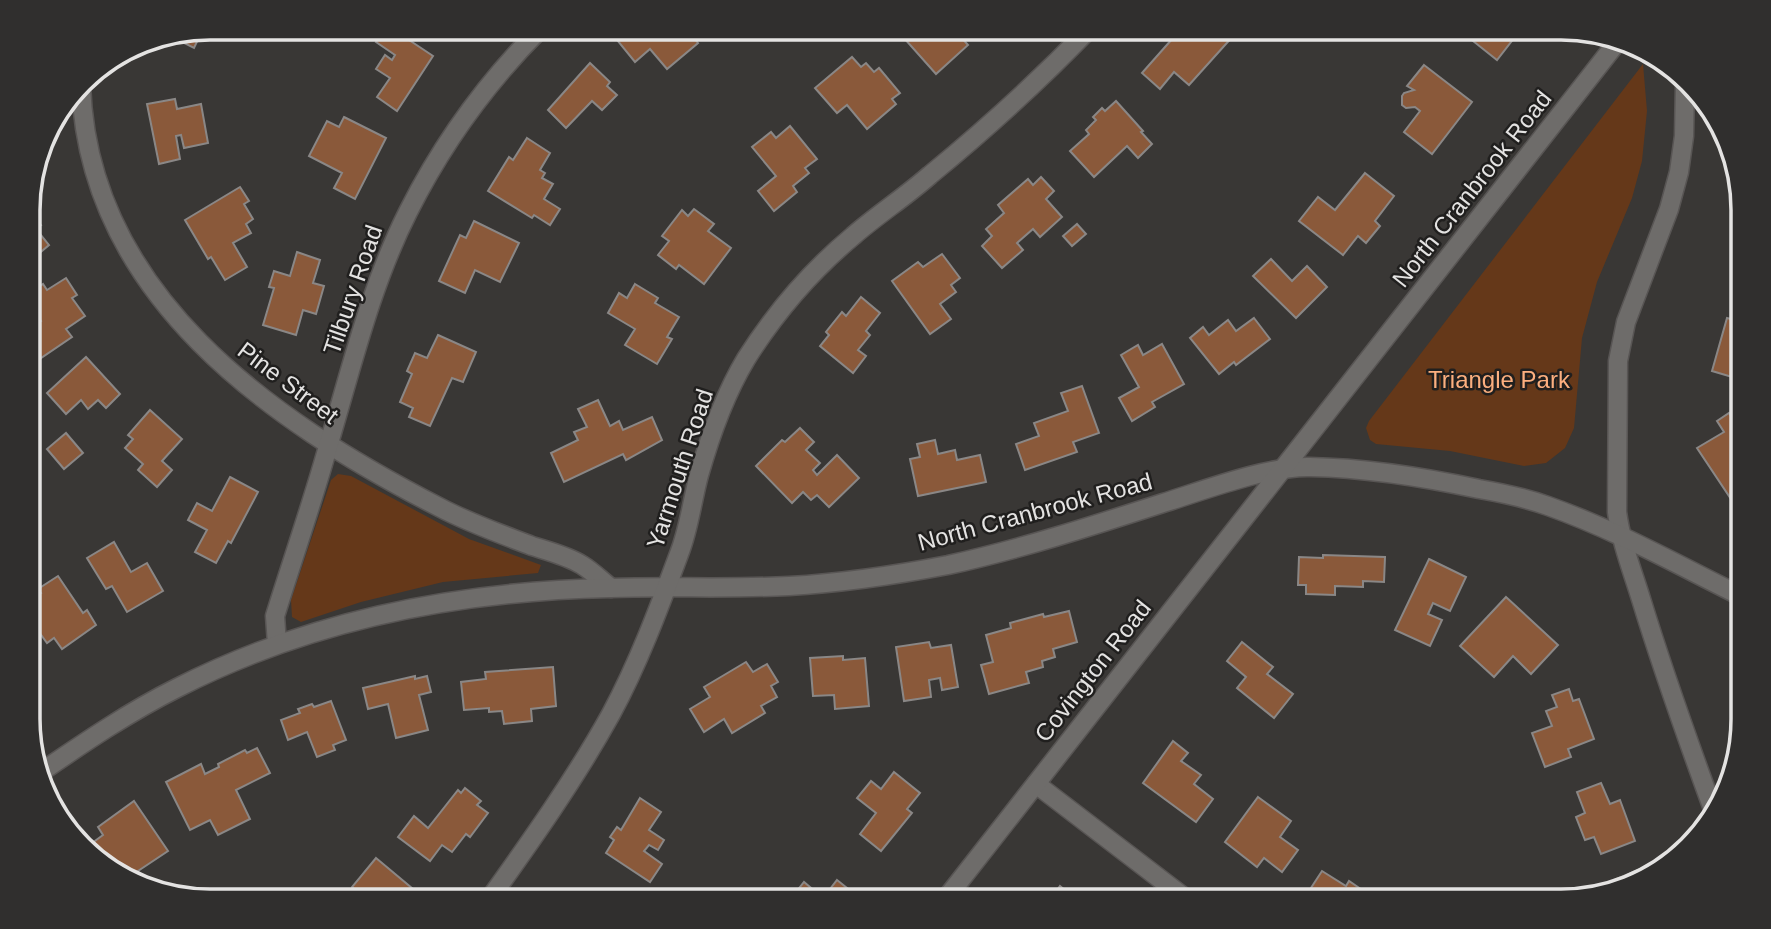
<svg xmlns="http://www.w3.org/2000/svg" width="1771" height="929" viewBox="0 0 1771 929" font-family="Arial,sans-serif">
<rect width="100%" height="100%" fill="#393735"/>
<g fill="#653819">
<path d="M1643,64L1647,111L1642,161L1632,198L1597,282L1582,338L1574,428L1565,448L1546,463L1524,466L1450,451L1376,444L1370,440L1366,428L1369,421Z"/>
<path d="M338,474L351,476L469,539L541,565L538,573L443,582L361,602L301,622L292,617L291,600L331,480Z"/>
</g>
<g fill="#8a593a" stroke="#8a8786" stroke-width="2">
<path d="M209,28H225L222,35Z"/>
<path d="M386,28H391L433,56L397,111L377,97L390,78L376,69L385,55L392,60L395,55L376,42Z"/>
<path d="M632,28L638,30L686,28L698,43L667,69L650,49L635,62L617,40Z"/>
<path d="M895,28H953L968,45L936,74Z"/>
<path d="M1172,28H1226L1234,35L1189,85L1174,72L1160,89L1142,73L1173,38L1167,33Z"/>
<path d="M1466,28H1529L1519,40L1515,37L1497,60L1473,41L1477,37Z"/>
<path d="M203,29L194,48L170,36Z"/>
<path d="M852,57L861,67L866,63L874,72L879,68L900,93L892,99L896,104L867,129L847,105L837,113L815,88Z"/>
<path d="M590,63L610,82L607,86L617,95L602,110L592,101L566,128L548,110Z"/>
<path d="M1424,65L1472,102L1432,154L1404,132L1420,111L1415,107L1406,108L1402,105V96L1404,93L1414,90L1407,86Z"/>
<path d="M175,99L177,109L201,104L208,143L184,148L181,135L176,136L180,159L159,164L147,104Z"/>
<path d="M1116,101L1143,131L1141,132L1152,144L1138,158L1127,146L1094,177L1070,151L1089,134L1086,130L1096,120L1093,117L1102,108L1105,111Z"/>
<path d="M344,117L386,138L355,199L334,188L342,173L309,156L327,121L339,127Z"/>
<path d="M790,126L817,159L805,168L809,173L793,186L797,192L774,211L758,191L776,176L752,147L771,132L776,138Z"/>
<path d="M527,138L550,153L540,170L545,173L542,178L553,184L544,199L560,209L550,225L534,215L532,218L488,191L509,157L513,160Z"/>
<path d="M1365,173L1394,196L1375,221L1380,226L1366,243L1358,236L1343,255L1299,221L1318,197L1335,210Z"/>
<path d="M1041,177L1054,191L1046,199L1062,217L1040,237L1033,229L1017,243L1023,250L1002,268L982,246L992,236L986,229L1004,213L998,205L1028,179L1033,185Z"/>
<path d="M240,187L249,201L244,204L253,219L246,224L251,233L233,243L247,267L225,280L211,257L208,259L185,220Z"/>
<path d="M694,209L714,224L708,231L731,248L704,284L679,265L676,269L658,255L669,241L662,236L682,210L688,216Z"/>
<path d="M28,210L41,225L36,229L49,245L29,262Z"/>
<path d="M474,221L519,243L500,282L475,270L465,293L439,281L460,235L466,238Z"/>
<path d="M1077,224L1086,234L1072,246L1063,236Z"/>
<path d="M297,252L320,260L313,283L324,286L316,314L303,310L296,335L263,325L274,288L269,287L274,271L290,276Z"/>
<path d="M942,254L960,278L951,285L956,292L940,304L951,319L930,334L892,281L918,262L923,267Z"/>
<path d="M1271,259L1292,281L1307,266L1327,287L1296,318L1253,276Z"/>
<path d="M66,278L77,295L72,298L85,316L66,329L72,337L41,358L29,341V329L41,321L29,303V294L43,284L47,290Z"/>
<path d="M635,284L658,298L655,303L679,317L667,337L672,339L657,364L625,345L635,329L608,313L619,293L627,298Z"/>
<path d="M861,297L880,313L866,331L870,335L858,350L866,356L853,373L820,346L829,335L826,332L842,312L846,316Z"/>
<path d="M1254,318L1270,339L1236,365L1234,362L1219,374L1190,338L1203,327L1209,335L1228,320L1236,331Z"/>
<path d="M1727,318L1742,322V380L1712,371Z"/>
<path d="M438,335L476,352L463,382L452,378L430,426L409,417L413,408L400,402L412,374L407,371L415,353L427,358Z"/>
<path d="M1162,344L1184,384L1152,402L1155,407L1132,421L1119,398L1139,387L1121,355L1138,345L1143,355Z"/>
<path d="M86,357L120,394L106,408L98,400L88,409L81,400L66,414L47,393Z"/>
<path d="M1082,386L1099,433L1073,442L1077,452L1025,470L1016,444L1039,436L1034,423L1068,411L1061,393Z"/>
<path d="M598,400L610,426L619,421L623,430L652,417L662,440L626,460L623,454L564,482L551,453L578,440L574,432L587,427L578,409Z"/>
<path d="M150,410L182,439L162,461L172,470L157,487L138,470L143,464L125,448L133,439L128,435Z"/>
<path d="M1729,413L1742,435V448L1736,452L1742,462V496L1733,502L1697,448L1724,432L1717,421Z"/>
<path d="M800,428L814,442L806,450L820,463L813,470L817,475L837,455L859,478L829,507L817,495L811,500L803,492L792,503L756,466L782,440L785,442Z"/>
<path d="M66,433L83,453L64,469L47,449Z"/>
<path d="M935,440L938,454L955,450L957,460L980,455L986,482L918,496L910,459L920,457L917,444Z"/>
<path d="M230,477L258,492L231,543L228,541L216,563L195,552L207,530L188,520L197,503L212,511Z"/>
<path d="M114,542L131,572L147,563L163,591L127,612L112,586L106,589L87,558Z"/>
<path d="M1323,555L1385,557L1384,582L1363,581V587L1335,586V595L1306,594V585H1298L1299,557L1323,558Z"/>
<path d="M1429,559L1466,577L1450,611L1433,603L1428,614L1442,620L1430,646L1395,630Z"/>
<path d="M58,576L83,613L87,610L96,625L62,649L54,638L47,643L29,618V601L41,593L38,589Z"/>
<path d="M1506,597L1558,645L1531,674L1513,656L1494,677L1460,646Z"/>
<path d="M1069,611L1077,642L1053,649L1055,657L1042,661L1043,667L1026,672L1029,683L989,694L981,665L993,662L986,635L1011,628L1010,623L1043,614L1044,617Z"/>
<path d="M929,642L931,648L951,645L958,687L942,690L940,678L929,680L931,697L904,701L896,647Z"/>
<path d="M1242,642L1273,667L1267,674L1293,694L1274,718L1237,688L1246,677L1227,661Z"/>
<path d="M843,656V660L865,658L869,706L835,709L834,695L813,696L810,658Z"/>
<path d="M746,662L753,672L767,664L778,682L771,686L777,697L761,706L765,713L732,733L724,719L704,732L690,709L710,697L704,687Z"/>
<path d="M553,667L556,706L531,709L532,721L504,724L502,711L489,712V708L464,710L461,682L486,679L485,672Z"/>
<path d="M415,676V679L427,676L431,692L419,695L428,730L396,738L388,704L368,709L363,688Z"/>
<path d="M1569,689L1573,701L1579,699L1594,739L1568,749L1571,757L1545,767L1532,733L1552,726L1546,711L1557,707L1552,695Z"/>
<path d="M331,701L346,740L333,745L335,750L317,757L307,732L288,740L281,720L300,713L298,709L312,704L314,707Z"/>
<path d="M1173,741L1188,753L1181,761L1201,775L1194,784L1213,799L1196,822L1143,783Z"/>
<path d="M257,748L270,773L236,790L250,819L218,835L210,820L190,830L166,782L201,764L205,774L219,767L218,764L245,750L247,753Z"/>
<path d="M894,772L920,793L907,809L912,813L881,851L860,834L876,813L857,798L871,781L881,789Z"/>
<path d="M1601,783L1610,804L1620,800L1635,841L1601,854L1594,837L1585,840L1576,817L1585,813L1577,792Z"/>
<path d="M465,788L481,801L477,805L488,813L470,837L466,834L452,852L442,845L430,861L398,837L414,816L428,828L458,790L461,793Z"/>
<path d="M1258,797L1291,821L1280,837L1298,850L1282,872L1264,858L1257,867L1225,842Z"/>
<path d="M640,798L661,812L649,830L664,840L658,850L649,845L644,851L662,864L650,882L606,853L614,840L610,837L617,827L621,830Z"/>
<path d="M134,801L168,851L138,871L144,881L138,884L129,882L88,846L103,835L98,827Z"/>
<path d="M376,858L413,889L404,901H374L370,898L368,900L352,887Z"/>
<path d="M1643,868L1646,876L1618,885L1616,879Z"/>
<path d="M1322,871L1346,886L1349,881L1368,894L1371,890L1388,901H1318L1307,894Z"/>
<path d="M837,880L857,896L853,901H789L804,882L823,898Z"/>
<path d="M1060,886L1078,901H1049Z"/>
</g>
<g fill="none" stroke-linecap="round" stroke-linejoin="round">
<defs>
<g id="minor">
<path d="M1685,84L1684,136L1679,172L1669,209L1626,322L1618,361L1617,512C1621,542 1632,570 1641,599C1663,671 1688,741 1714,812"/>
<path d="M81,85C88,295 270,420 439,507C469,523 501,534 532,546C548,551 568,556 582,565C592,571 601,580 611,588"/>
<path d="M277,644L275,616C293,558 313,501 329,443C352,366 371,285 408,212C442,144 487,82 541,28"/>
<path d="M41,772C85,742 129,712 177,688C312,619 460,591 610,588C669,586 729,589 789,586C842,583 896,575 948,565C1021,549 1092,526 1163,503C1205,490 1267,466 1310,467C1367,468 1423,477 1479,489C1502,493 1526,498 1548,506C1616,530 1678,565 1743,597"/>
<path d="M1036,784L1189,901"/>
<path d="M488,901C531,841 575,779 611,714C638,664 659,608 679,554C689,529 692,501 699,475C710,436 725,394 746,359C775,313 811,271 853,236C877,215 905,197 930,175C986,129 1040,80 1090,28"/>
<path d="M944,901L1618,41"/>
</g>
</defs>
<use href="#minor" stroke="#585554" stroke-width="21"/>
<use href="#minor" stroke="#6e6c6a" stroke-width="18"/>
</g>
<g text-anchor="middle" stroke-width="5" stroke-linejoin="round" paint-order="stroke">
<g font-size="24" fill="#e4e3e2" stroke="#201f1e">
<text transform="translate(1472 189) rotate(-52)" y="8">North Cranbrook Road</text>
<text transform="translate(353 290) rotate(-71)" y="8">Tilbury Road</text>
<text transform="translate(288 383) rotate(37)" y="8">Pine Street</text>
<text transform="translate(680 469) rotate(-72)" y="8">Yarmouth Road</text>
<text transform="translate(1035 512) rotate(-15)" y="8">North Cranbrook Road</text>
<text transform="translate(1093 671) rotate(-52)" y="8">Covington Road</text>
</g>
<g font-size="24" fill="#fbaf7f" stroke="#201f1e">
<text x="1499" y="388">Triangle Park</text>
</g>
</g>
<path d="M0 0H1771V929H0ZM210 40H1561A170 170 0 0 1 1731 210V719A170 170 0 0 1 1561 889H210A170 170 0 0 1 40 719V210A170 170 0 0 1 210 40Z" fill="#302f2e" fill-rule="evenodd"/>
<path fill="none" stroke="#e4e3e2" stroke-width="3.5" d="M210 40H1561A170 170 0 0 1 1731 210V719A170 170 0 0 1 1561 889H210A170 170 0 0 1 40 719V210A170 170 0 0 1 210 40Z"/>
</svg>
